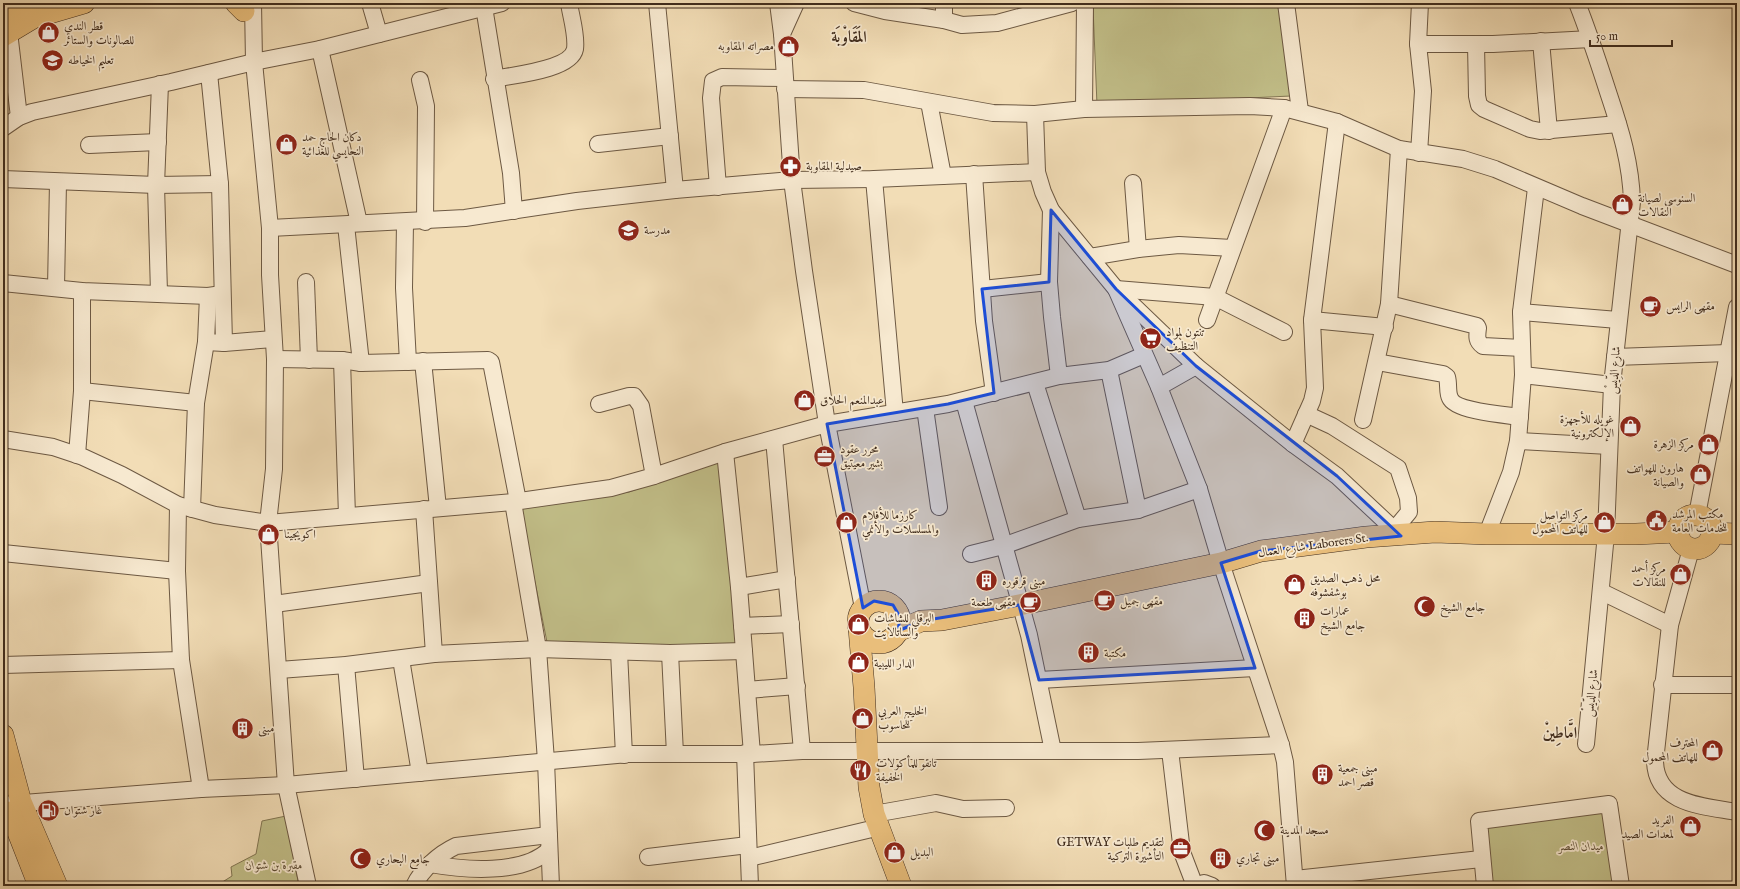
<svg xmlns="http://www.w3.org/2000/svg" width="1740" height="889" viewBox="0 0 1740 889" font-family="'IM FELL English',Amiri,serif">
<rect width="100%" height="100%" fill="#f2ddb6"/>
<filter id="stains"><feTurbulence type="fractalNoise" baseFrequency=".005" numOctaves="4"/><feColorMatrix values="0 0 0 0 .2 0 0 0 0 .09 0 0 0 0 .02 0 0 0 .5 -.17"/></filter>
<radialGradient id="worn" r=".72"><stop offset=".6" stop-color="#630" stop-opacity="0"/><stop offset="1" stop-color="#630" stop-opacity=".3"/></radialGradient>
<g fill="#c2bf89" stroke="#827653">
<path d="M1097,3H1280L1291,96L1097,105L1093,7Z"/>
<path d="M722,459L739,646L548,647L520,508L629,492Z"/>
<path d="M1617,802L1627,886H1493L1486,818Z"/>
<path d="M286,816L299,886H216L232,876L231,867L256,854L262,821Z"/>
</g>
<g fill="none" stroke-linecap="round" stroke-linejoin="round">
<defs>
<g id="minor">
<path d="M253,3L254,62L270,228V275L275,359L274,469L268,523L286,785L308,886"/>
<path d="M370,3L379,34"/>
<path d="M657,3L675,190"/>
<path d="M778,3L782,34L792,180L804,271L827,424L863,608"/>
<path d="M854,3L885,11L944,20L962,25L997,23L1072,3"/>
<path d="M1286,3L1300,111"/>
<path d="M1577,3C1589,33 1599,64 1609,95C1621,131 1631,164 1632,202L1612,385L1606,534L1586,744"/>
<path d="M484,7L511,173L514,211"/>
<path d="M944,20V3"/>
<path d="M9,32L19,117"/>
<path d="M782,34L796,3"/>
<path d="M1541,41L1549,131"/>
<path d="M1418,44H1493L1591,39"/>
<path d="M1476,44L1477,96L1479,105L1484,109L1530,129L1540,131L1618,124"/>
<path d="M320,49L359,223"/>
<path d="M209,73L220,184L224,343"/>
<path d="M494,79C513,75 571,70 575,49C577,35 571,17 569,3"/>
<path d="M420,80L426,106L425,222"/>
<path d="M785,89L864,90L993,113L1035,114L1084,109L1250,106L1284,108L1337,122L1399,149L1463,159L1495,169L1582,206L1737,265"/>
<path d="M929,102L943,176"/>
<path d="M1084,109L1085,3"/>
<path d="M1035,114L1037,172L1043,192L1051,210L1116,289L1196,366L1293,444L1337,476L1401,536"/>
<path d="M3,128L19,117L32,112L171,82L254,62L320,49L502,3"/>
<path d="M598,144L670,136"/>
<path d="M89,145L158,142"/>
<path d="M1419,153L1423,91L1418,44L1420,3"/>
<path d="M974,174L984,321L994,393"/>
<path d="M3,179L156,185L220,184"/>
<path d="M874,179L895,413"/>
<path d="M1133,183L1138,249"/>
<path d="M718,187L711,98L713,81L722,77L784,78"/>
<path d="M1051,210L1049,282L1052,317L1059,376"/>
<path d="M405,223L404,288L408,362"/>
<path d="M346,225L361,363"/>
<path d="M270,228L465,218L577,201L675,190L792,180L874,179L1037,172"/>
<path d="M1090,257L1138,249L1179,245L1232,248"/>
<path d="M306,282L309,360"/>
<path d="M3,283L82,291L208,296L222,294"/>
<path d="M56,288L58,182"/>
<path d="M982,289L1049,282"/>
<path d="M159,293L156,185L160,84"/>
<path d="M208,296L206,342L224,343L273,339"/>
<path d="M1389,304L1477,326L1478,328C1477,336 1476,341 1483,346L1522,348"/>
<path d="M1521,312L1618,320"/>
<path d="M1207,320L1284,108"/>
<path d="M1312,320L1385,327"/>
<path d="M1284,332L1215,297L1116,289L1159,387L1199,489L1221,563L1281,745L1285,762L1295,886"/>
<path d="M1615,357L1728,353"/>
<path d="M275,359L342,360L361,363L488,360L491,362L518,501"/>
<path d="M342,360L347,516"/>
<path d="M423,361L438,508"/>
<path d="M1377,362L1443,374L1447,377C1449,384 1447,392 1450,398C1455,411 1506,415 1520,417"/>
<path d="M1109,370L1138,510"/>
<path d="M1523,375L1612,385"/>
<path d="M1035,383L1078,519"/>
<path d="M1159,387L1196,366"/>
<path d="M82,391L196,403"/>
<path d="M964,401L1029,635L1053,751"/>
<path d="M599,404L629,396H634L641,406L654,476"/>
<path d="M925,408L939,507"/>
<path d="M1306,414L1332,426L1398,468L1408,498L1409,512L1394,530"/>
<path d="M1363,420L1389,304L1399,149"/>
<path d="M3,439L53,447L83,457L122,475L178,505L215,515L268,523L513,502L611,488L654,476L725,452L827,424L948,404L1059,376L1109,370L1144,355"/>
<path d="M774,439L802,751"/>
<path d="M1518,441L1609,446"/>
<path d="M1293,444L1312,401L1315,388L1312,320L1337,122"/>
<path d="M725,452L739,587L752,754"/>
<path d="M77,455L82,391V291"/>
<path d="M513,502L538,649L546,761L551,886"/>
<path d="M178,505L177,571L181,660L201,789"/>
<path d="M192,509L196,403L206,342"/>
<path d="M424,509L434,654"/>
<path d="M1697,515L1737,307"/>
<path d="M1487,534L1511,472L1518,441L1523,375L1521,312L1536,188"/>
<path d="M1691,549L1670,625L1655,761C1656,805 1704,806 1737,812"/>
<path d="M3,553L177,571"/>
<path d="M971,554L1003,546L1078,519L1138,510L1199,489"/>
<path d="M739,587L787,579"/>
<path d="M1602,592L1670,625"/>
<path d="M274,604L429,583"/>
<path d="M742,626L791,624"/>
<path d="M619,652L624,755"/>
<path d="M670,653L675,754"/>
<path d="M401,659L420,773"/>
<path d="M3,665L181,660"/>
<path d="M346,665L356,779"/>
<path d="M279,670L346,665L434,654L538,649L670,653L744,651"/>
<path d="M1039,680L1255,668"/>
<path d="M1662,685H1737"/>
<path d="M747,690L797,686"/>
<path d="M1170,750L1182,852L1195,886"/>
<path d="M745,753L750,886"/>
<path d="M11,804L201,789L286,785L628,754H752L802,751H1138L1281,745"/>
<path d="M874,814L936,803L963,809L1006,808"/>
<path d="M648,857L748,845"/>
<path d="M749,858L880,827"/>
<path d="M430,864C464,870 523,875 549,850"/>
<path d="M1295,879L1481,859"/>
<path d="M414,886C422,869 439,854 456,846L549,835"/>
<path d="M1196,886L1204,883L1212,886"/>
<path d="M1485,886L1479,821L1609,804L1621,886"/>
</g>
<g id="major">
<path d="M236,3L244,11"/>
<path d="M3,17L30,3"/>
<path d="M3,36L33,18L84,3"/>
<circle cx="1695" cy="532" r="17"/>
<path d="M1712,533L1737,534"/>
<circle cx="879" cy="622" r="21"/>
<path d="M859,628L864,687L869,787L874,814L901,886"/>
<path d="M898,631L921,621L942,620L1019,605L1221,563L1261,551L1366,537L1435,532L1487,534H1636L1677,532"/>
<path d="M3,735L21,802L57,886"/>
<path d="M10,812L39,886"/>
</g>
</defs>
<use href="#minor" stroke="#6d5943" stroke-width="18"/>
<use href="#major" stroke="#412d1d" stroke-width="22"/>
<use href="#minor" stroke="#f7e9d0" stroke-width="16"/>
<use href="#major" stroke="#e9be7b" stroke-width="21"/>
</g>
<path fill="#1d4ed8" fill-opacity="0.2" stroke="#1d4ed8" stroke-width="3" stroke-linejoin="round" d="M1051,210L1116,289L1196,366L1337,476L1401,536L1261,551L1221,563L1255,668L1039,680L1019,605L921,621L898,631L900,617L893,605L874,601L863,608L827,424L948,404L994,393L982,289L1049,282Z"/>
<defs>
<symbol id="shop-disc" viewBox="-11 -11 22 22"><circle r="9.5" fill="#8f2418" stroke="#f7e9d0"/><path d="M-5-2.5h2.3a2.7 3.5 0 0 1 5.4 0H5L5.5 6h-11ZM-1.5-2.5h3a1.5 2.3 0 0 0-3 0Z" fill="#fff"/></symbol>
<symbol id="school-disc" viewBox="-11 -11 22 22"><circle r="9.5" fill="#8f2418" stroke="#f7e9d0"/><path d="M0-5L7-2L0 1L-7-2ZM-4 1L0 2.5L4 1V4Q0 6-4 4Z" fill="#fff"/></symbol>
<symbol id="pharmacy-disc" viewBox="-11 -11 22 22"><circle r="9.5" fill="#8f2418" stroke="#f7e9d0"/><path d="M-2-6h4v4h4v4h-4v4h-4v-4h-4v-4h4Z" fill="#fff"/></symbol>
<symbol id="cafe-disc" viewBox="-11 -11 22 22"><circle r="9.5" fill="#8f2418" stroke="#f7e9d0"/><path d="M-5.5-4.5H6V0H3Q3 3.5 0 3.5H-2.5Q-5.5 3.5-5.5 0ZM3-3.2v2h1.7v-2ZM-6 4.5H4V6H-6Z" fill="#fff"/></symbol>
<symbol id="supermarket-disc" viewBox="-11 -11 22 22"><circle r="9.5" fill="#8f2418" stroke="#f7e9d0"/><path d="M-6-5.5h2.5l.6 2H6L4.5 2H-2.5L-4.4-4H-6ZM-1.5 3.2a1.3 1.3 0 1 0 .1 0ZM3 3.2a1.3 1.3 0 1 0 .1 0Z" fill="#fff"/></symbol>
<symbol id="office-disc" viewBox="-11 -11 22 22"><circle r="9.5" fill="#8f2418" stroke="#f7e9d0"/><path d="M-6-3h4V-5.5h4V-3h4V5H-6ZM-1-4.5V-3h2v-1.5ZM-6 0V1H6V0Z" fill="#fff"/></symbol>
<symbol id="civic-disc" viewBox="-11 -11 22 22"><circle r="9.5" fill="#8f2418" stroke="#f7e9d0"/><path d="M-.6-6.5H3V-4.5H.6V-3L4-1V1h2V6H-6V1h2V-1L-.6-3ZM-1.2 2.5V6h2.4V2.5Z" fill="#fff"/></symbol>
<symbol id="building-disc" viewBox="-11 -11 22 22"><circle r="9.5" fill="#8f2418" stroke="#f7e9d0"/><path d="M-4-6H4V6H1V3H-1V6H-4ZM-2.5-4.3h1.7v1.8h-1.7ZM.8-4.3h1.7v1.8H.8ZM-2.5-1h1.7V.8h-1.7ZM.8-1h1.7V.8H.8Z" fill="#fff"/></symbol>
<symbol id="mosque-disc" viewBox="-11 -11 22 22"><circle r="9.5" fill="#8f2418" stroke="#f7e9d0"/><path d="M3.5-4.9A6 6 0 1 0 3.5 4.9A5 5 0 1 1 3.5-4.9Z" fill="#fff"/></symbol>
<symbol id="restaurant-disc" viewBox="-11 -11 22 22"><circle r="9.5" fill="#8f2418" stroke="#f7e9d0"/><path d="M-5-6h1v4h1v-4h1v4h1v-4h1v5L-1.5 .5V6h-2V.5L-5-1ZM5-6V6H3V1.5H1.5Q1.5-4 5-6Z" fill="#fff"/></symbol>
<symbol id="fuel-disc" viewBox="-11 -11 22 22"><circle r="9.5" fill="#8f2418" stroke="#f7e9d0"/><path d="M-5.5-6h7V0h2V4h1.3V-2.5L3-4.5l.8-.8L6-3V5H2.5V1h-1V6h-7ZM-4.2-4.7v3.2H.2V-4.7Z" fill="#fff"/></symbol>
</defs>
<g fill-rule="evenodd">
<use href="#shop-disc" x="36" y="20" width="25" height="25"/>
<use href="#shop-disc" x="776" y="34" width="25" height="25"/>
<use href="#school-disc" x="40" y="48" width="25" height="25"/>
<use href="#shop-disc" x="274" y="132" width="25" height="25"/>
<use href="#pharmacy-disc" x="778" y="154" width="25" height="25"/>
<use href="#shop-disc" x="1610" y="192" width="25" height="25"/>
<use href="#school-disc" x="616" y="218" width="25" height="25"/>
<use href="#cafe-disc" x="1638" y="294" width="25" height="25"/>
<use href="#supermarket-disc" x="1138" y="326" width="25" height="25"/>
<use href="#shop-disc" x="792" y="388" width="25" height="25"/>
<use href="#shop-disc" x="1618" y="414" width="25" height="25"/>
<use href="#shop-disc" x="1696" y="432" width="25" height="25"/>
<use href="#office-disc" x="812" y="444" width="25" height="25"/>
<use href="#shop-disc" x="1688" y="462" width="25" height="25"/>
<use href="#civic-disc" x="1644" y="508" width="25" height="25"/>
<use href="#shop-disc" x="834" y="510" width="25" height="25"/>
<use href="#shop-disc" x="1592" y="510" width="25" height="25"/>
<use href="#shop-disc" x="256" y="522" width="25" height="25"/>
<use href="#shop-disc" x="1668" y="562" width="25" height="25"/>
<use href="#building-disc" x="974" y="568" width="25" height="25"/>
<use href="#shop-disc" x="1282" y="572" width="25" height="25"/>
<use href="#cafe-disc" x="1092" y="588" width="25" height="25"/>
<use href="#cafe-disc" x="1018" y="590" width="25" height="25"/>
<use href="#mosque-disc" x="1412" y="594" width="25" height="25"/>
<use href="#building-disc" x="1292" y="606" width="25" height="25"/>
<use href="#shop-disc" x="846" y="612" width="25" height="25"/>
<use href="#building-disc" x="1076" y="640" width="25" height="25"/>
<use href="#shop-disc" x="846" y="650" width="25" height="25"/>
<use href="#shop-disc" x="850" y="706" width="25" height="25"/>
<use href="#building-disc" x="230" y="716" width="25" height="25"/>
<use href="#shop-disc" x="1700" y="738" width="25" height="25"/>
<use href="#restaurant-disc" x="848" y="758" width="25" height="25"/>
<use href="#building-disc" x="1310" y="762" width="25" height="25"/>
<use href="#fuel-disc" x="36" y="798" width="25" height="25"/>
<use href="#shop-disc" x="1678" y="814" width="25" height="25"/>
<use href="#mosque-disc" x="1252" y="818" width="25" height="25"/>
<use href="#office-disc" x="1168" y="836" width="25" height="25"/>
<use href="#shop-disc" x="882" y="840" width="25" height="25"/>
<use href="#building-disc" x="1208" y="846" width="25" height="25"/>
<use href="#mosque-disc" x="348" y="846" width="25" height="25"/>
</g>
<g text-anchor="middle" stroke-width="3.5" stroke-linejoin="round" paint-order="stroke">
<g font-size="12" fill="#412d1d" stroke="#f7e9d0" text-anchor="start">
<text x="64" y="30">قطر الندي<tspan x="64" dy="14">للصالونات والستائر</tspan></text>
<text x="774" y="50" text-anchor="end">مصراته المقاوبه</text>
<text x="68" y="64">تعليم الخياطه</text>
<text x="302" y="141">دكان الحاج حمد<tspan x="302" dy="14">النحايسي للغذائية</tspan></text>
<text x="806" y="170">صيدلية المقاوبة</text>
<text x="1638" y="202">السنوسي لصيانة<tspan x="1638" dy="14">النقالات</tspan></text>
<text x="644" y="234">مدرسة</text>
<text x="1666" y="310">مقهى الرايس</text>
<text x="1166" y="336">تنتون لمواد<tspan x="1166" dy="14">التنظيف</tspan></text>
<text x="820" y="404">عبدالمنعم الحلاق</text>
<text x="1614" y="423" text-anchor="end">غويله للأجهزة<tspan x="1614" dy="14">الإلكترونية</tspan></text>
<text x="1694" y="448" text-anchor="end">مركز الزهرة</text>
<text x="840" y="453">محرر عقود<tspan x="840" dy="14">بشير معيتيق</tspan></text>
<text x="1684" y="472" text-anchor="end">هارون للهواتف<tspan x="1684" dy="14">والصيانة</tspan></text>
<text x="1672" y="518">مكتب المرشد<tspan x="1672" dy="14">للخدمات العامة</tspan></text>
<text x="862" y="519">كارزما للأفلام<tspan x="862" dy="14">والمسلسلات والأنمي</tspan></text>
<text x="1588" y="519" text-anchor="end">مركز التواصل<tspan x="1588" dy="14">للهاتف المحمول</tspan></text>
<text x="284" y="538">اكويجينا</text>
<text x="1666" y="572" text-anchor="end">مركز أحمد<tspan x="1666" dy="14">للنقالات</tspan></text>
<text x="1310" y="582">محل ذهب الصديق<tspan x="1310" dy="14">بوشفشوفه</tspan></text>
<text x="1002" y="585">مبنى قرقوره</text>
<text x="1120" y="605">مقهى جميل</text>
<text x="1016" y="606" text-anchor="end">مقهى طعمة</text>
<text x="1440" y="611">جامع الشيخ</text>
<text x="1320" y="615">عمارات<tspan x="1320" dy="14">جامع الشيخ</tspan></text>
<text x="874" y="622">البرقلي للشاشات<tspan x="874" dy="14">والساتالايت</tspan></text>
<text x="1104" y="657">مكتبة</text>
<text x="874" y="667">الدار الليبية</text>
<text x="878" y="715">الخليج العربي<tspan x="878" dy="14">للحاسوب</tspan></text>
<text x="258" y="732">مبنى</text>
<text x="1698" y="747" text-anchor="end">المحترف<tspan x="1698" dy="14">للهاتف المحمول</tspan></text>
<text x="876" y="767">تانقو للمأكولات<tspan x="876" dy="14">الخفيفة</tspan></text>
<text x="1338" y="772">مبنى جمعية<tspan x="1338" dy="14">قصر احمد</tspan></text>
<text x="64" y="814">غاز شتوان</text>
<text x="1674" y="824" text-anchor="end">الفريد<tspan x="1674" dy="14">لمعدات الصيد</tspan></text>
<text x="1280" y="834">مسجد المدينة</text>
<text x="1164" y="846" text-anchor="end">GETWAY لتقديم طلبات<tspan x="1164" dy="14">التأشيرة التركية</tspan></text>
<text x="910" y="856">البديل</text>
<text x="1236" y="862">مبنى تجاري</text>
<text x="376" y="863">جامع البحاري</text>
</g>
<g font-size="12" fill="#412d1d" stroke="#f7e9d0">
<text transform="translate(1614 370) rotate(-85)" y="4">شارع الدِّيسْ</text>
<text transform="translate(1313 545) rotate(-8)" y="4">شارع العمال Laborers St.</text>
<text transform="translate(1591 693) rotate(-84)" y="4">شارع الدِّيسْ</text>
</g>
<g font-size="12" font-style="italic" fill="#5b4a33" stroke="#f7e9d0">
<text x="1581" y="850">ميدان النصر</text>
<text x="274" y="869">مقبرة بن شتوان</text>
</g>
<g font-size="16" font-weight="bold" fill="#412d1d" stroke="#f7e9d0">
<text x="849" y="42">المَقَاوْبَة</text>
<text x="1560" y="738">امَّاطِينْ</text>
</g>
</g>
<rect width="1740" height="889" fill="none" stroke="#f2ddb6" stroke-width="16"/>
<rect x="4" y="4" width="1732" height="881" fill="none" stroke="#412d1d" stroke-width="2"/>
<rect x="8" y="8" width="1724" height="873" fill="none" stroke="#412d1d"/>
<path d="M1590 40v6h82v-6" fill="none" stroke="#412d1d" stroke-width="2"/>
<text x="1596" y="40" font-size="12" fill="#412d1d" stroke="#f7e9d0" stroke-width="3" paint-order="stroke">50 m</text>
<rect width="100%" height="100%" filter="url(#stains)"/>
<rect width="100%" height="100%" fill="url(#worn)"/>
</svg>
